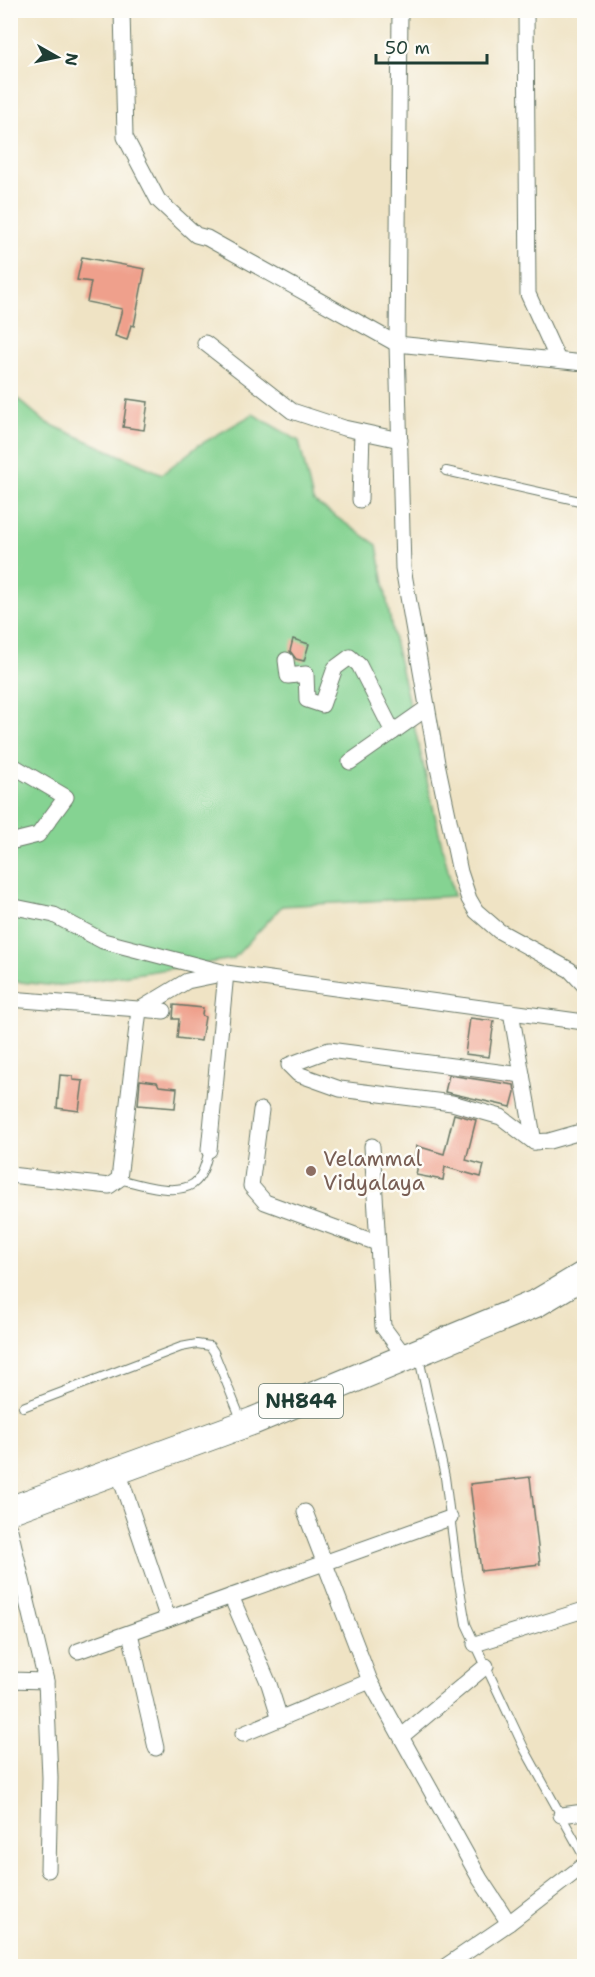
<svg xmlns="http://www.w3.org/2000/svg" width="595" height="1977" viewBox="0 0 595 1977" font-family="'Shantell Sans',sans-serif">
<rect width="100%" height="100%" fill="#fdfcf7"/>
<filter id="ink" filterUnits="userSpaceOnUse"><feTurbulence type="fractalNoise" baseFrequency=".0167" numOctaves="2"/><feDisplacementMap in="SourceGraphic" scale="12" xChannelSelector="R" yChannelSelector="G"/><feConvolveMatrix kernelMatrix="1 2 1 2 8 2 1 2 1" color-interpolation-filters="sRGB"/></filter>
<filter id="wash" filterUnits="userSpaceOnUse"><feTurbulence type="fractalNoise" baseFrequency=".008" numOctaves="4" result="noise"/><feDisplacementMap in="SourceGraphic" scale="24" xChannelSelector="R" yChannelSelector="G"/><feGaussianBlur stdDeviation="1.35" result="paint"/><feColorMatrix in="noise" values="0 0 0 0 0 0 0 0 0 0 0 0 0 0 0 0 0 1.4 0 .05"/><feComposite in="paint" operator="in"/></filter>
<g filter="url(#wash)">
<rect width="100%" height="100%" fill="#efe3c4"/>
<path fill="#85d392" stroke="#528863" stroke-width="1.5" d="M10,392L45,422L162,474L199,445L253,414L299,441L313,501L377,545L394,640L454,896L282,906L233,959L56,986L11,981Z"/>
<g id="blocks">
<g fill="#efa08c">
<path d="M82,257L145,269L134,326L131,325L127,340L115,336L122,309L87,302L91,282L77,280Z"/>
<path d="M127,399L148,402L144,430L123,427Z"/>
<path d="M293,639L309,644L304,661L296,659L290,651Z"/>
<path d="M174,1005L203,1008L202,1015L205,1017L201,1041L177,1038L179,1019H173Z"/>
<path d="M470,1018L494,1021L489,1057L465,1054Z"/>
<path d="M60,1075L73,1076V1080L83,1081L79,1111L57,1108Z"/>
<path d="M449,1075L514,1085L515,1092L511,1107L445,1092Z"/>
<path d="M140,1080L157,1082L159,1086L177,1088L175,1108L138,1105Z"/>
<path d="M454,1114L476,1120L466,1160L484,1165L481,1177L445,1167L443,1180L416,1175L419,1159L414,1158L417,1146L444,1154Z"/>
<path d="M530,1477L540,1564L481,1571L470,1484Z"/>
</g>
</g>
</g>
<g filter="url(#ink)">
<use href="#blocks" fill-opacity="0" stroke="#687766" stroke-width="1.5"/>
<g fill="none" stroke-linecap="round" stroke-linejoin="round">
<defs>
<g id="lane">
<path d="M446,471L584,502"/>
<path d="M119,1179C139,1184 174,1196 193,1184C203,1177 206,1161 209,1150"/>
<path d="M419,1358L445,1477L458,1578L466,1624L525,1750L584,1857"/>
<path d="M23,1407L181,1347L197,1344L210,1346L214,1352L241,1419"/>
</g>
<g id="street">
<path d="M122,10L125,137L158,200L196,235L207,238L397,344L584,363"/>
<path d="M400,10L397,344L403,568L437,763L460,872L469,899L476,911L499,931L570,970L584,985"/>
<path d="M526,10L528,294L558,360"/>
<path d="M205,343L292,411L344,428L400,440"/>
<path d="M360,500L362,432"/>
<path d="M286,660L288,676L306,674L307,700L322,705L335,668L350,657L359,665L393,732"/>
<path d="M350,762L427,708"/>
<path d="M10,764L66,797L38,835L10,842"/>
<path d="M10,906L54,915L103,941L226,973L209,1150"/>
<path d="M10,999L164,1011"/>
<path d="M511,1012L534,1142"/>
<path d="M522,1075L329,1050L289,1065L298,1074L340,1089L452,1103L501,1117L534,1142L549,1141L584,1131"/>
<path d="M261,1110L251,1186L265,1202L377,1243"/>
<path d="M372,1146L383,1327L406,1358"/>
<path d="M10,1175L109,1186L119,1179L139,1010L187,981L226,973L584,1022"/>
<path d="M118,1471L168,1619"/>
<path d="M305,1512L370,1681L480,1879L509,1923L584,1865"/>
<path d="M10,1530L46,1681L10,1680"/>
<path d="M231,1596L269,1684L280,1719"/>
<path d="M130,1633L156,1748"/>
<path d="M475,1644L584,1610"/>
<path d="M78,1651L450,1518"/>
<path d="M46,1681L50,1778L48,1870"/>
<path d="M243,1734L370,1681"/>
<path d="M402,1736L486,1666"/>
<path d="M561,1815L584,1812"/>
<path d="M446,1966L509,1923"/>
</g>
<path id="highway" d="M10,1510L253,1421L537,1303L584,1275"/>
</defs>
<use href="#lane" stroke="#687766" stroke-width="10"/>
<use href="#street" stroke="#687766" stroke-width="17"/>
<use href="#highway" stroke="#687766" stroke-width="29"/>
<use href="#lane" stroke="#fff" stroke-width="8"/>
<use href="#street" stroke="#fff" stroke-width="15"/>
<use href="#highway" stroke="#fff" stroke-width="27"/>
</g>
</g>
<circle fill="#8d6e63" stroke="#fdfcf7" stroke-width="2" cx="311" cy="1171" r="6"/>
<g text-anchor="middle" stroke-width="5" stroke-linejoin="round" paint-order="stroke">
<rect fill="#fdfcf7" stroke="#62766e" stroke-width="1.5" x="259" y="1384" width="84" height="34" rx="4.5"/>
<g font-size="20" font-weight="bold" fill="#1f3d34">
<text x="301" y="1408">NH844</text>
</g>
<g font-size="21" fill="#785e54" stroke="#fdfcf7" text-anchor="start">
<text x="323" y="1166">Velammal<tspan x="323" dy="24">Vidyalaya</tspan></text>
</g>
</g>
<rect width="595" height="1977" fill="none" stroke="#fdfcf7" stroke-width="36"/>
<g transform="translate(57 57) rotate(99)" stroke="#fdfcf7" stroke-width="4.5" paint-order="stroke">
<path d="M0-4.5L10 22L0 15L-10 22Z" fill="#1f3d34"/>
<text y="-9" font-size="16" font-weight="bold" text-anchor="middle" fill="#1f3d34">N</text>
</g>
<path d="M376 54v9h111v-9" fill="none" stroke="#1f3d34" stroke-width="3"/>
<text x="385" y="54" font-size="18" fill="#1f3d34" stroke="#fdfcf7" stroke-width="4.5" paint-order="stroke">50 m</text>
</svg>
